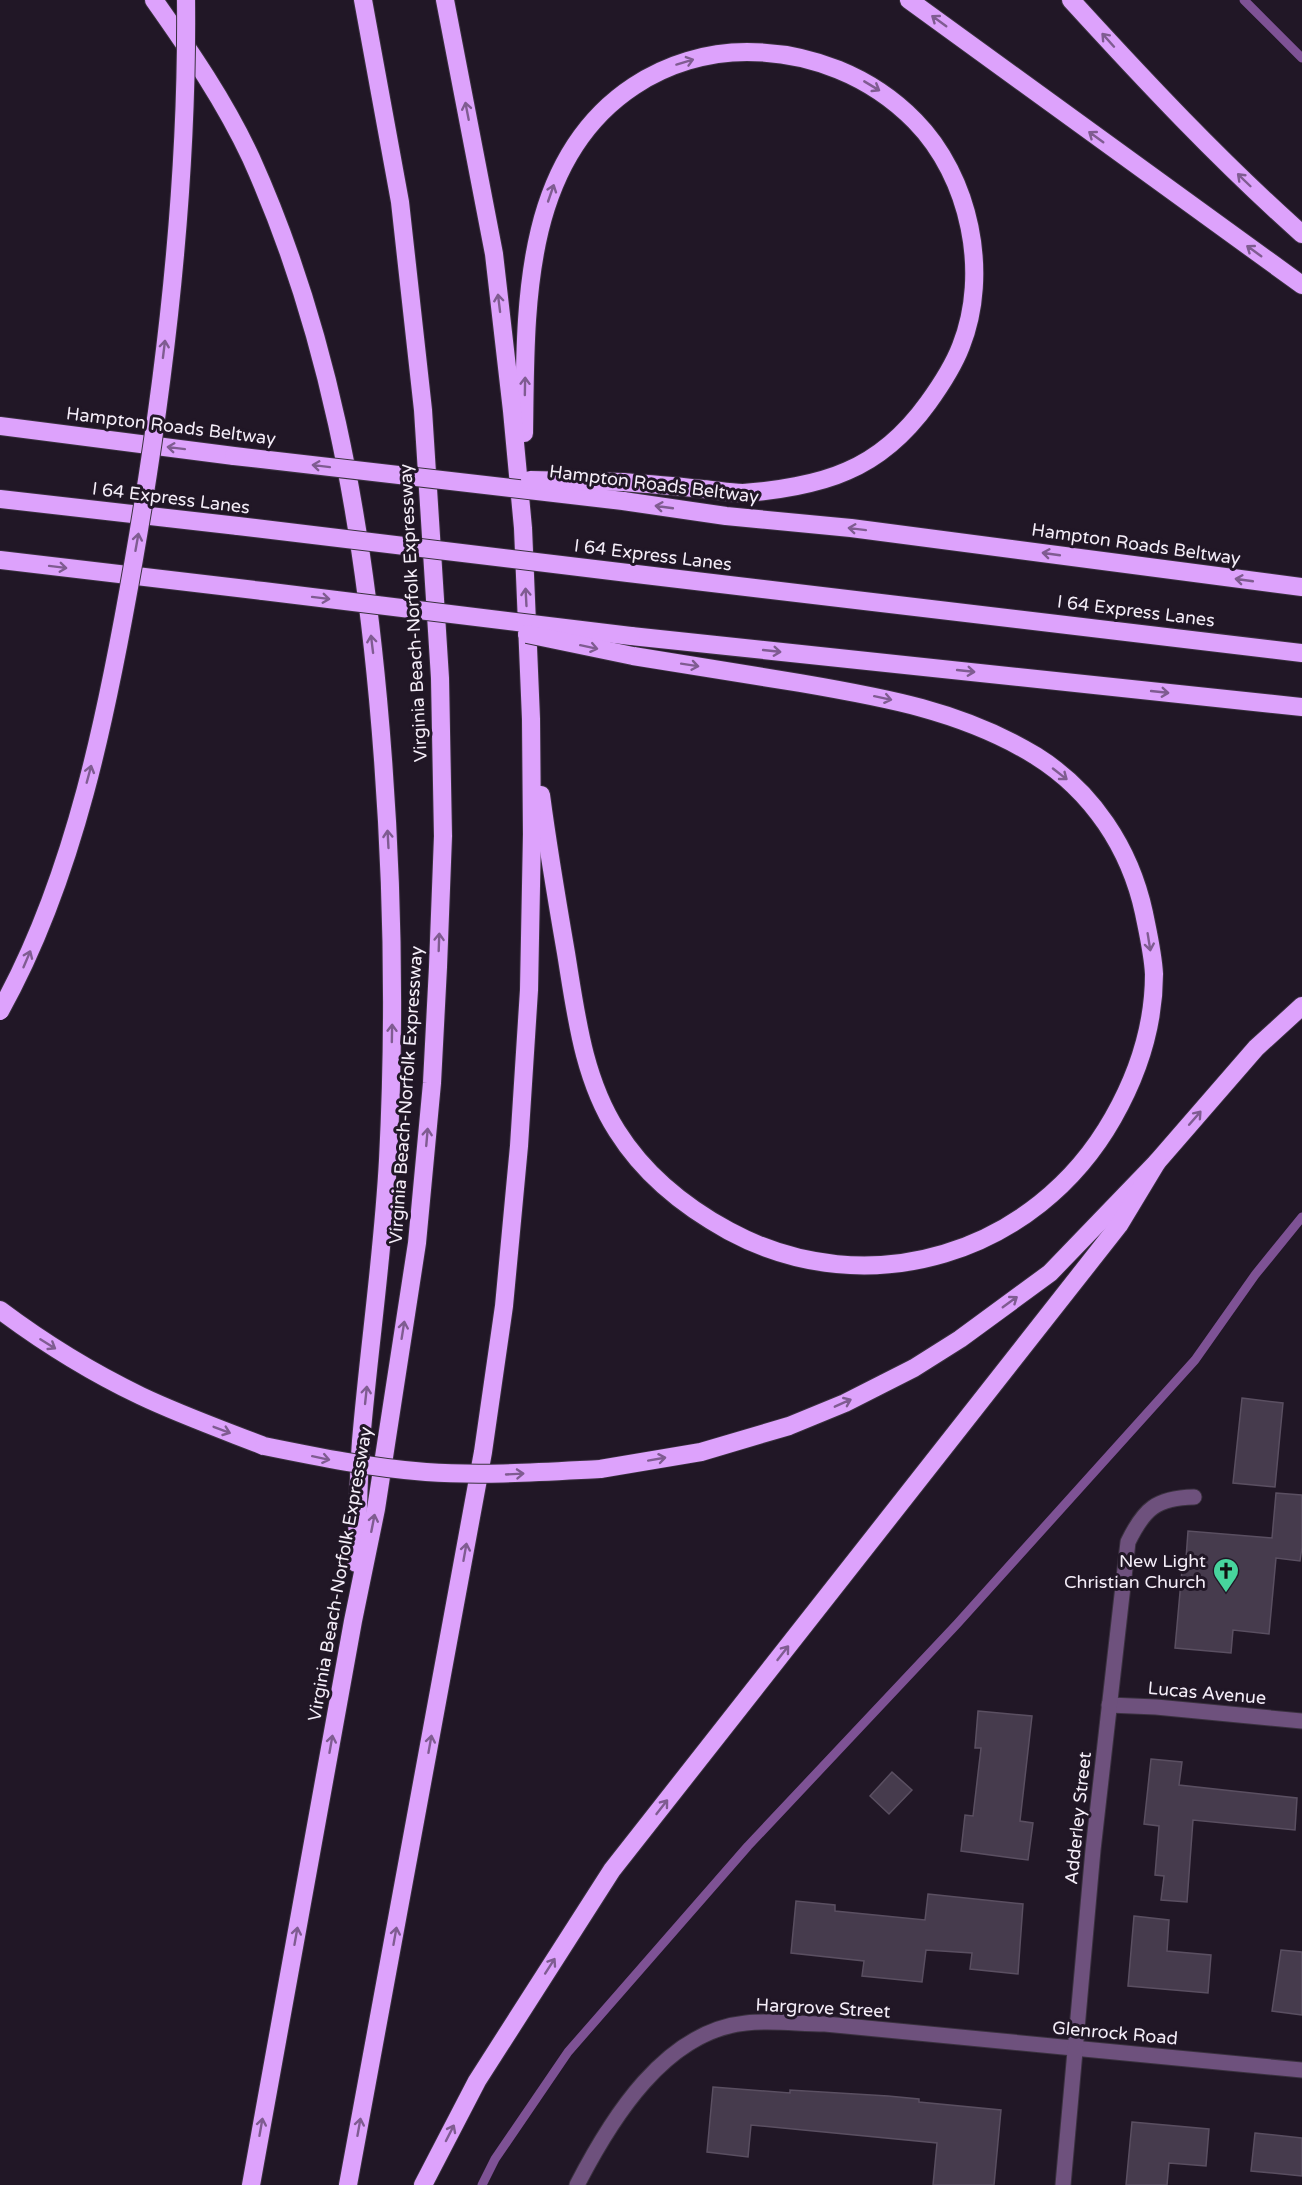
<svg xmlns="http://www.w3.org/2000/svg" width="1302" height="2185" viewBox="0 0 1302 2185" font-family="'Varela Round',sans-serif">
<rect width="100%" height="100%" fill="#211726"/>
<g fill="none" stroke-linecap="round" stroke-linejoin="round">
<g stroke="#7e5295" stroke-width="9">
<path d="M1244,0L1302,58"/>
<path d="M482,2185L495,2159L568,2052L748,1846L957,1624L1195,1360L1255,1275L1302,1217"/>
</g>
</g>
<g fill="#463b4d" stroke="#5a4f61" stroke-width="1.5">
<path d="M1242,1398L1283,1403L1275,1487L1233,1483Z"/>
<path d="M1276,1493L1302,1495V1547L1300,1561L1276,1558L1269,1634L1233,1630L1231,1653L1175,1648L1183,1559H1186L1188,1531L1272,1538Z"/>
<path d="M978,1711L1032,1716L1020,1821L1033,1823L1028,1860L961,1851L965,1815L973,1816L981,1748H975Z"/>
<path d="M1151,1759L1182,1762L1179,1785L1297,1798L1295,1830L1193,1820L1187,1902L1161,1900L1164,1876L1155,1875L1159,1826L1144,1824Z"/>
<path d="M892,1772L912,1790L889,1814L870,1796Z"/>
<path d="M928,1894L1023,1904L1018,1974L970,1969L972,1953L926,1950L922,1982L862,1976L864,1961L791,1953L796,1901L835,1905V1911L925,1920Z"/>
<path d="M1134,1916L1169,1920L1167,1951L1211,1955L1208,1993L1128,1986Z"/>
<path d="M1281,1950L1302,1952V2015L1272,2011Z"/>
<path d="M713,2087L790,2093V2090L888,2096L919,2099V2102L1001,2110L994,2185H933L937,2143L751,2125L748,2157L707,2152Z"/>
<path d="M1132,2122L1209,2129L1206,2166L1169,2163L1167,2185H1126Z"/>
<path d="M1255,2133L1302,2138V2176L1251,2171Z"/>
</g>
<g fill="none" stroke-linecap="round" stroke-linejoin="round">
<defs>
<g id="street">
<path d="M1109,1705L1156,1707L1302,1721"/>
<path d="M577,2185C611,2119 665,2031 746,2023C772,2020 799,2024 825,2024L1302,2070"/>
<path d="M1063,2185L1093,1850L1128,1542C1144,1509 1156,1498 1194,1497"/>
</g>
<g id="highway">
<path d="M154,0C190,51 225,102 251,158C328,329 361,514 378,699C392,852 396,1006 388,1160C383,1254 369,1347 361,1441C358,1482 358,1522 356,1563"/>
<path d="M909,0L1302,285"/>
<path d="M1071,0C1145,81 1220,161 1302,234"/>
<path d="M0,426L234,456"/>
<path d="M524,433C526,312 520,161 634,86C667,64 707,52 747,52C810,52 871,76 915,121C970,177 990,273 961,346C953,367 941,385 928,403C907,432 880,457 847,471C818,484 775,491 743,493C729,493 716,490 703,489C676,486 649,484 623,482"/>
<path d="M0,499L238,526"/>
<path d="M623,501L726,516L851,528L1302,587"/>
<path d="M0,560L263,591"/>
<path d="M628,573L1302,653"/>
<path d="M631,636L1302,707"/>
<path d="M541,795C548,848 557,901 566,953C576,1014 583,1078 617,1131C644,1174 685,1207 729,1231C868,1306 1036,1254 1113,1118C1138,1074 1154,1025 1154,974C1153,954 1148,933 1144,913C1130,848 1092,791 1036,756C963,711 882,697 800,683C744,674 688,665 633,656"/>
<path d="M0,1310C44,1343 91,1372 141,1396C181,1415 223,1430 264,1446"/>
<path d="M600,1469L701,1452L789,1426L845,1403L914,1368L960,1339L1050,1273L1157,1162L1256,1048L1302,1006"/>
<path d="M251,2185L353,1621L376,1509L417,1243L432,1083L438,967L443,836L440,678L423,410L400,202L363,0"/>
<path d="M348,2185L483,1452L504,1306L519,1146L529,990L532,834L531,719L523,528L512,411L494,254L445,0"/>
<path d="M423,2185L477,2081L612,1870L1119,1225L1157,1162"/>
</g>
</defs>
<use href="#street" stroke="#3a313f" stroke-width="17"/>
<use href="#highway" stroke="#3a313f" stroke-width="20"/>
<use href="#street" stroke="#6e517d" stroke-width="15"/>
<use href="#highway" stroke="#dda2fc" stroke-width="18"/>
<defs>
<g id="highway-bridge">
<path d="M234,456L623,501"/>
<path d="M530,480L623,482"/>
<path d="M238,526L628,573"/>
<path d="M263,591L631,636"/>
<path d="M527,634L633,656"/>
<path d="M0,1011C75,877 108,709 134,559C166,375 188,187 186,0"/>
<path d="M264,1446C318,1457 372,1468 426,1472C484,1476 542,1472 600,1469"/>
</g>
</defs>
<use href="#highway-bridge" stroke="#3a313f" stroke-width="20" stroke-linecap="butt"/>
<use href="#highway-bridge" stroke="#dda2fc" stroke-width="18"/>
</g>
<defs><path id="oneway-shaft" d="M-6 0H5M1.5-3L5.5 0L1.5 3" fill="none" stroke-width="1.6" stroke-linecap="round" stroke-linejoin="round" transform="scale(1.5)"/></defs>
<g stroke="#7f5c91">
<use href="#oneway-shaft" transform="translate(939 21) rotate(-144)"/>
<use href="#oneway-shaft" transform="translate(1108 40) rotate(-132)"/>
<use href="#oneway-shaft" transform="translate(685 62) rotate(-17)"/>
<use href="#oneway-shaft" transform="translate(872 86) rotate(31)"/>
<use href="#oneway-shaft" transform="translate(467 111) rotate(-101)"/>
<use href="#oneway-shaft" transform="translate(1096 137) rotate(-144)"/>
<use href="#oneway-shaft" transform="translate(1244 180) rotate(-136)"/>
<use href="#oneway-shaft" transform="translate(551 193) rotate(-71)"/>
<use href="#oneway-shaft" transform="translate(1254 251) rotate(-144)"/>
<use href="#oneway-shaft" transform="translate(499 303) rotate(-97)"/>
<use href="#oneway-shaft" transform="translate(164 349) rotate(-83)"/>
<use href="#oneway-shaft" transform="translate(525 386) rotate(-89)"/>
<use href="#oneway-shaft" transform="translate(176 448) rotate(-173)"/>
<use href="#oneway-shaft" transform="translate(321 466) rotate(-173)"/>
<use href="#oneway-shaft" transform="translate(664 507) rotate(-172)"/>
<use href="#oneway-shaft" transform="translate(857 529) rotate(-173)"/>
<use href="#oneway-shaft" transform="translate(137 542) rotate(-80)"/>
<use href="#oneway-shaft" transform="translate(1051 554) rotate(-172)"/>
<use href="#oneway-shaft" transform="translate(58 567) rotate(7)"/>
<use href="#oneway-shaft" transform="translate(1244 580) rotate(-172)"/>
<use href="#oneway-shaft" transform="translate(526 597) rotate(-93)"/>
<use href="#oneway-shaft" transform="translate(321 598) rotate(7)"/>
<use href="#oneway-shaft" transform="translate(372 644) rotate(-97)"/>
<use href="#oneway-shaft" transform="translate(589 647) rotate(12)"/>
<use href="#oneway-shaft" transform="translate(772 651) rotate(6)"/>
<use href="#oneway-shaft" transform="translate(690 665) rotate(9)"/>
<use href="#oneway-shaft" transform="translate(966 671) rotate(6)"/>
<use href="#oneway-shaft" transform="translate(1160 692) rotate(6)"/>
<use href="#oneway-shaft" transform="translate(883 698) rotate(12)"/>
<use href="#oneway-shaft" transform="translate(89 774) rotate(-75)"/>
<use href="#oneway-shaft" transform="translate(1060 774) rotate(38)"/>
<use href="#oneway-shaft" transform="translate(388 839) rotate(-93)"/>
<use href="#oneway-shaft" transform="translate(439 942) rotate(-88)"/>
<use href="#oneway-shaft" transform="translate(1149 942) rotate(81)"/>
<use href="#oneway-shaft" transform="translate(27 959) rotate(-67)"/>
<use href="#oneway-shaft" transform="translate(392 1033) rotate(-89)"/>
<use href="#oneway-shaft" transform="translate(1195 1118) rotate(-49)"/>
<use href="#oneway-shaft" transform="translate(427 1137) rotate(-85)"/>
<use href="#oneway-shaft" transform="translate(1010 1302) rotate(-36)"/>
<use href="#oneway-shaft" transform="translate(403 1330) rotate(-81)"/>
<use href="#oneway-shaft" transform="translate(48 1344) rotate(32)"/>
<use href="#oneway-shaft" transform="translate(366 1395) rotate(-84)"/>
<use href="#oneway-shaft" transform="translate(843 1403) rotate(-24)"/>
<use href="#oneway-shaft" transform="translate(222 1430) rotate(21)"/>
<use href="#oneway-shaft" transform="translate(321 1458) rotate(12)"/>
<use href="#oneway-shaft" transform="translate(657 1459) rotate(-10)"/>
<use href="#oneway-shaft" transform="translate(515 1474) rotate(-3)"/>
<use href="#oneway-shaft" transform="translate(373 1523) rotate(-79)"/>
<use href="#oneway-shaft" transform="translate(465 1552) rotate(-80)"/>
<use href="#oneway-shaft" transform="translate(783 1653) rotate(-52)"/>
<use href="#oneway-shaft" transform="translate(331 1744) rotate(-80)"/>
<use href="#oneway-shaft" transform="translate(430 1744) rotate(-80)"/>
<use href="#oneway-shaft" transform="translate(662 1807) rotate(-52)"/>
<use href="#oneway-shaft" transform="translate(296 1936) rotate(-80)"/>
<use href="#oneway-shaft" transform="translate(395 1936) rotate(-80)"/>
<use href="#oneway-shaft" transform="translate(550 1966) rotate(-57)"/>
<use href="#oneway-shaft" transform="translate(261 2127) rotate(-80)"/>
<use href="#oneway-shaft" transform="translate(359 2127) rotate(-80)"/>
<use href="#oneway-shaft" transform="translate(450 2133) rotate(-63)"/>
</g>
<defs>
<symbol id="church-pin" viewBox="-11 -11 22 30"><path d="M0 17L-7.5 6A9.5 9.5 0 1 1 7.5 6Z" fill="#47d49d" stroke="#211726"/><path d="M-1.2-6h2.4v3.5h3.3v2.4h-3.3V6h-2.4V-.1h-3.3v-2.4h3.3Z" fill="#111"/></symbol>
</defs>
<g fill-rule="evenodd">
<use href="#church-pin" x="1211" y="1556" width="30" height="40"/>
</g>
<g text-anchor="middle" stroke-width="6" stroke-linejoin="round" paint-order="stroke">
<g font-size="18" fill="#f4edf8" stroke="#211726">
<text transform="translate(171 426) rotate(7)" y="6">Hampton Roads Beltway</text>
<text transform="translate(654 484) rotate(7)" y="6">Hampton Roads Beltway</text>
<text transform="translate(171 498) rotate(7)" y="6">I 64 Express Lanes</text>
<text transform="translate(1136 544) rotate(8)" y="6">Hampton Roads Beltway</text>
<text transform="translate(653 555) rotate(7)" y="6">I 64 Express Lanes</text>
<text transform="translate(1136 611) rotate(7)" y="6">I 64 Express Lanes</text>
<text transform="translate(413 613) rotate(-93)" y="6">Virginia Beach-Norfolk Expressway</text>
<text transform="translate(406 1095) rotate(-86)" y="6">Virginia Beach-Norfolk Expressway</text>
<text transform="translate(340 1574) rotate(-80)" y="6">Virginia Beach-Norfolk Expressway</text>
<text transform="translate(1207 1693) rotate(5)" y="6">Lucas Avenue</text>
<text transform="translate(1078 1818) rotate(-84)" y="6">Adderley Street</text>
<text transform="translate(823 2008) rotate(3)" y="6">Hargrove Street</text>
<text transform="translate(1115 2033) rotate(5)" y="6">Glenrock Road</text>
</g>
<g font-size="18" fill="#f4edf8" stroke="#211726" text-anchor="end">
<text x="1206" y="1567">New Light<tspan x="1206" dy="21">Christian Church</tspan></text>
</g>
</g>
</svg>
